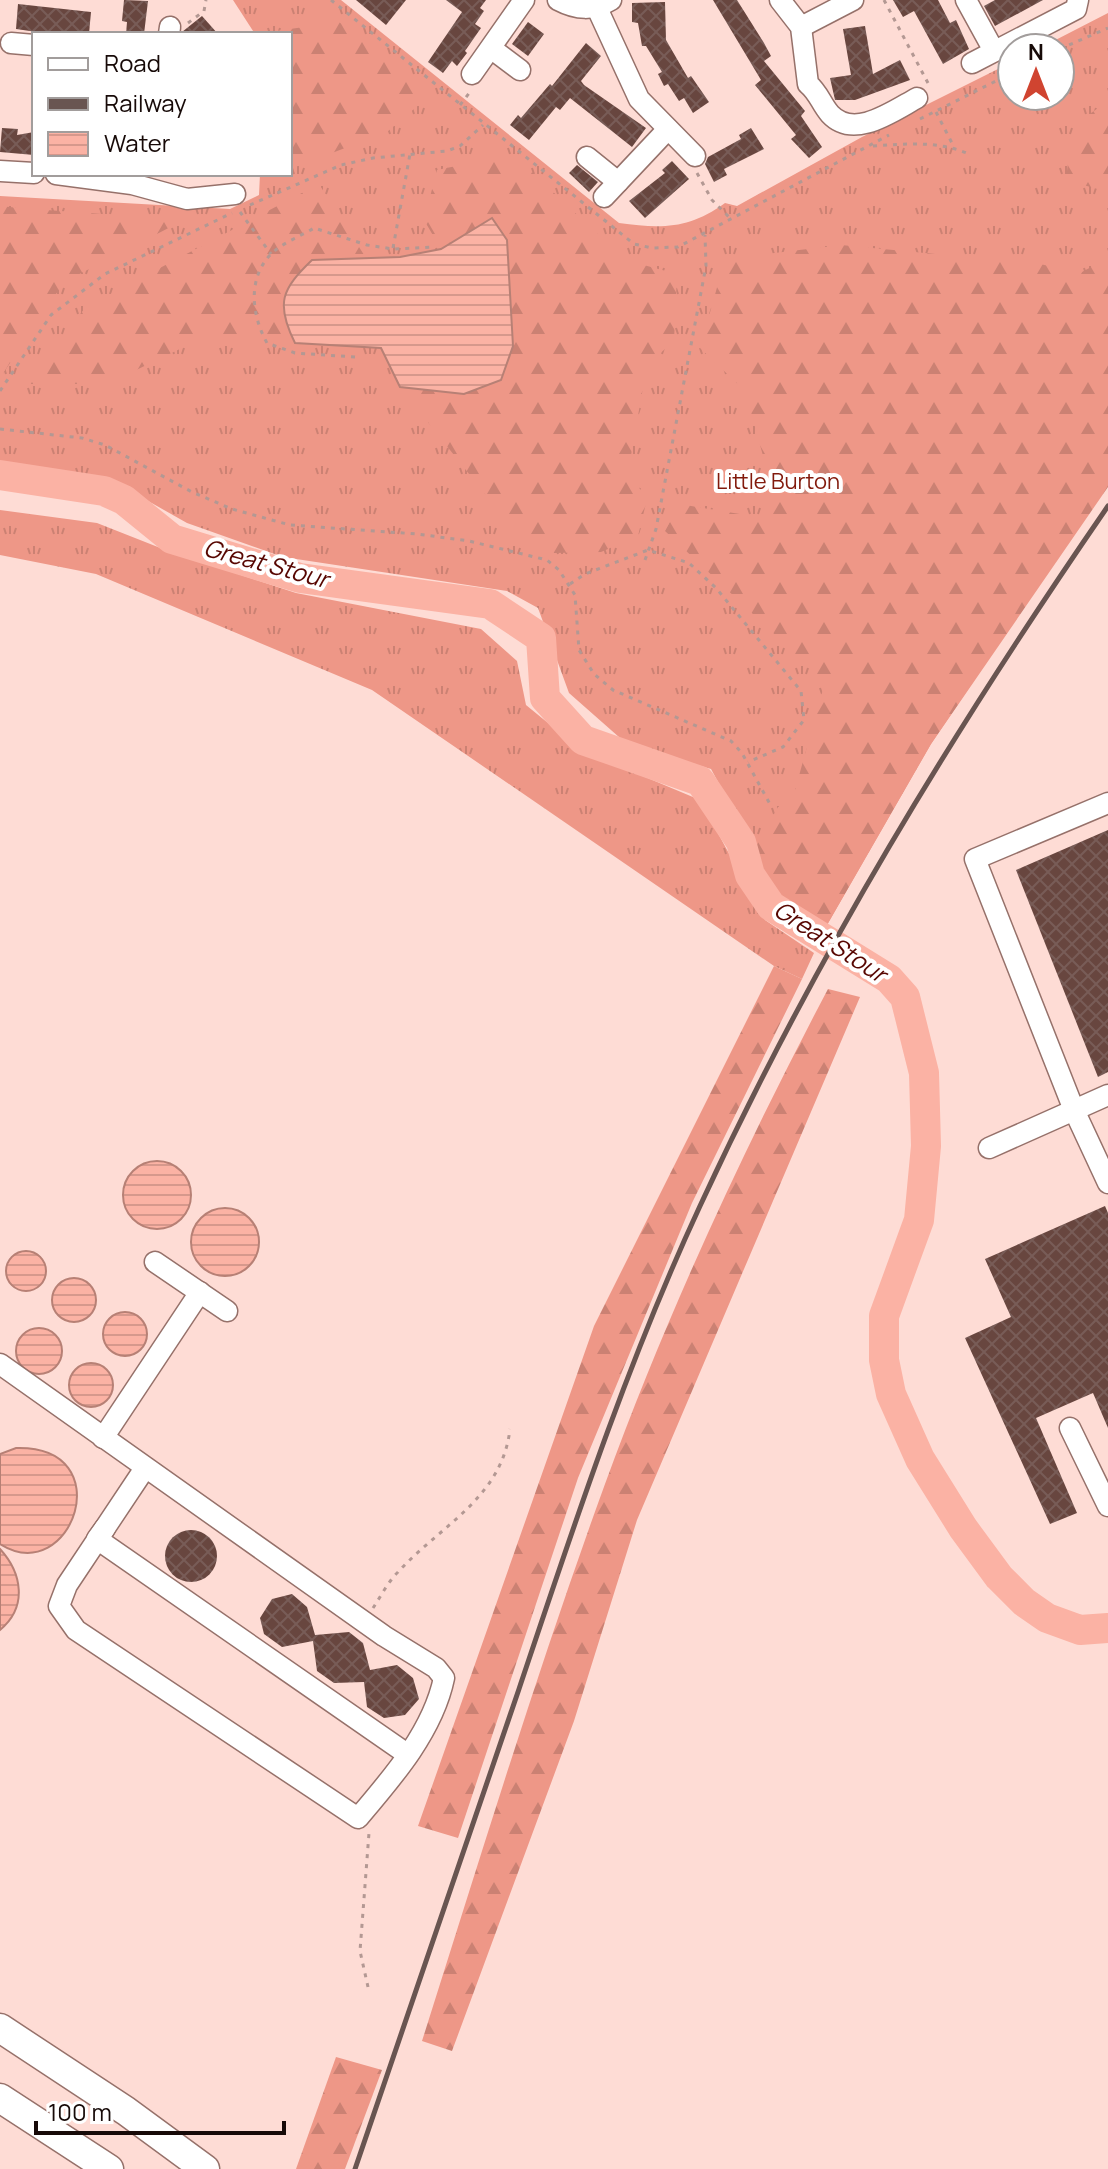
<svg xmlns="http://www.w3.org/2000/svg" width="1108" height="2169" viewBox="0 0 1108 2169" font-family="Manrope,sans-serif">
<defs>
<pattern id="grass-tufts" width="24" height="20" patternUnits="userSpaceOnUse" patternTransform="scale(2)"><rect width="24" height="20" fill="#ee9787"/><path d="M3 7l-1-3M5 7V3M7 7l1-3M15 17l-1-3M17 17v-4M19 17l1-3" fill="none" stroke="#cb8173"/></pattern>
<pattern id="forest-firs" width="22" height="20" patternUnits="userSpaceOnUse" patternTransform="scale(2)"><rect width="22" height="20" fill="#ee9787"/><path d="M5 1l3.5 6h-7zM16 11l3.5 6h-7z" fill="#cb8173"/></pattern>
<pattern id="water-rules" width="6" height="5" patternUnits="userSpaceOnUse" patternTransform="scale(2)"><rect width="6" height="5" fill="#fbb2a4"/><path d="M0 2.5h6" fill="none" stroke="#d6988c"/></pattern>
<pattern id="building-cross-hatch" width="8" height="8" patternUnits="userSpaceOnUse" patternTransform="scale(2)"><rect width="8" height="8" fill="#68463f"/><path d="M0 0l8 8M0 8l8-8" fill="none" stroke="#785c57"/></pattern>
</defs>
<rect width="100%" height="100%" fill="#fedcd5"/>
<g fill="url(#grass-tufts)">
<path d="M233,0H341L619,223C662,229 689,229 725,203L737,206L862,137L1012,62V96H1060V48H1040L1108,13V482L931,744L827,925L782,900L711,769L628,745L569,693L538,608L507,591L283,557L187,523L118,484L0,466V196L230,209L259,195L260,174H290V34H255Z"/>
<path d="M0,510L97,523L168,551L296,593L481,629L517,661L526,705L581,750L700,800L765,920L814,953L802,979L774,966L372,690L96,574L0,555Z"/>
</g>
<g fill="url(#forest-firs)">
<path d="M339,22L435,91L387,132L290,169V34H255Z"/>
<path d="M1108,104V192L1066,180C1069,150 1075,114 1108,104Z"/>
<path d="M513,154L625,260L677,274L674,341L647,365L628,472L647,499L638,536L601,552L554,553L500,513L400,387L464,394L501,380L491,218L441,249L424,220L437,170Z"/>
<path d="M319,184L366,258L312,260L283,319L295,343L209,335L107,384H22L86,307Z"/>
<path d="M0,206L19,208L184,220L64,282L0,378Z"/>
<path d="M841,245L1040,264L1080,273L1108,258V487L931,744L827,925L782,900L753,852L778,807L792,801L825,682L665,531L679,504L764,518L767,470L745,391L700,348L725,259Z"/>
<path d="M774,966L802,979L692,1203L578,1478L458,1838L418,1826L594,1326Z"/>
<path d="M828,989L860,997L637,1520L574,1721L452,2051L422,2041C481,1855 538,1668 605,1484C667,1314 743,1150 828,989Z"/>
<path d="M336,2057L382,2070L345,2169H296Z"/>
</g>
<g fill="url(#water-rules)" stroke="#b78075" stroke-width="2">
<path d="M492,218L507,240L513,346L501,380L464,394L400,387L381,348L295,343C275,303 282,289 312,260L400,257L441,249Z"/>
<circle cx="157" cy="1195" r="34"/>
<circle cx="225" cy="1242" r="34"/>
<circle cx="26" cy="1271" r="20"/>
<circle cx="74" cy="1300" r="22"/>
<circle cx="125" cy="1334" r="22"/>
<circle cx="39" cy="1351" r="23"/>
<circle cx="91" cy="1385" r="22"/>
<path d="M16,1448C122,1445 72,1589 0,1544V1454Z"/>
<path d="M0,1549C22,1573 28,1607 0,1630Z"/>
</g>
<g fill="none" stroke-linecap="round" stroke-linejoin="round">
<path stroke="#fbb2a4" stroke-width="30" d="M0,475L104,491L124,500L172,539L300,578L490,604L541,638L545,698L583,740L700,781L741,842L750,875L771,906L889,979L905,997L924,1073L926,1146L919,1220L884,1316V1360L891,1394L920,1459L963,1528L999,1577L1024,1602L1047,1618L1080,1630L1108,1628"/>
</g>
<g fill="url(#building-cross-hatch)">
<path d="M124,0L148,1L144,34H126L127,22L122,21Z"/>
<path d="M356,0H406L386,25Z"/>
<path d="M446,0H486L480,8L484,11L475,24L481,28L465,51L467,53L457,66L452,61L443,73L428,62L462,12Z"/>
<path d="M713,0H737L764,43L771,56L764,61L805,111L801,116L822,147L809,158L791,139L796,135L755,85L761,80Z"/>
<path d="M893,0H938L950,23L956,20L969,49L943,64L914,11L903,17Z"/>
<path d="M995,0H1043L995,26L984,6Z"/>
<path d="M665,2L666,40L688,78L691,76L709,102L693,113L684,98L679,101L668,84L664,86L658,74L662,72L646,46H642L638,23L632,22V3Z"/>
<path d="M18,4L91,12L89,34H51L16,29Z"/>
<path d="M202,16L218,34H182V32Z"/>
<path d="M528,22L544,34L528,56L512,44Z"/>
<path d="M865,26L873,74L900,60L910,80L855,100H835L830,78L851,75L843,29Z"/>
<path d="M586,43L601,56L581,81L584,85L646,128L632,147L570,98L560,110L556,107L529,140L510,125L518,115L521,118L550,84L552,86Z"/>
<path d="M2,128L18,129L17,135L34,132V155L0,152Z"/>
<path d="M751,128L764,149L724,169L727,175L714,182L705,164L708,157L741,139L739,135Z"/>
<path d="M672,161L689,179L645,218L629,201L665,173L662,170Z"/>
<path d="M577,165L598,182L589,192L569,173Z"/>
<path d="M1108,830V1072L1098,1077L1016,870Z"/>
<path d="M1105,1206L1108,1213V1428L1093,1393L1036,1418L1077,1513L1050,1524L965,1338L1011,1317L985,1259Z"/>
<circle cx="191" cy="1556" r="26"/>
<path d="M292,1594L307,1607L315,1635L349,1632L363,1643L370,1670L397,1665L413,1678L419,1699L405,1715L384,1718L367,1707L364,1682L334,1683L317,1671L313,1641L282,1647L264,1634L260,1618L272,1599Z"/>
</g>
<g fill="none" stroke-linecap="round" stroke-linejoin="round">
<defs>
<g id="minor">
<path d="M558,0C577,10 593,11 611,0"/>
<path d="M780,0L801,27L808,84C819,93 821,104 830,114C854,140 893,111 917,98"/>
<path d="M966,0L994,51"/>
<path d="M597,8L639,99L695,156"/>
<path d="M801,27L853,0"/>
<path d="M169,34L170,27"/>
<path d="M11,43L34,45"/>
<path d="M492,49L520,70"/>
<path d="M972,63L1076,9L1078,0"/>
<path d="M472,74L524,0"/>
<path d="M587,157L618,182"/>
<path d="M0,171L34,173"/>
<path d="M56,174L132,184L187,199L235,194"/>
<path d="M604,197L668,129"/>
<path d="M1108,803L975,859L1074,1110L1108,1183"/>
<path d="M989,1148L1108,1095"/>
<path d="M155,1262L227,1311"/>
<path d="M0,1364L384,1636L436,1668L444,1678C433,1731 393,1777 358,1818L76,1630L59,1606L67,1585L145,1468"/>
<path d="M1070,1428L1108,1506"/>
<path d="M103,1438L200,1292"/>
<path d="M105,1528L97,1539L407,1754"/>
</g>
<g id="highway">
<path d="M0,2028L126,2111L205,2169"/>
<path d="M0,2098L109,2169"/>
</g>
</defs>
<use href="#minor" stroke="#96716a" stroke-width="23"/>
<use href="#highway" stroke="#96716a" stroke-width="31"/>
<g stroke="#b39893" stroke-width="3" stroke-dasharray="4 6" stroke-linecap="butt">
<path d="M331,0L634,244L652,248L678,247L889,135"/>
<path d="M884,0L929,85"/>
<path d="M188,23L204,11L206,0"/>
<path d="M1060,49L1108,28"/>
<path d="M460,105L470,92"/>
<path d="M936,112L954,147"/>
<path d="M920,119L1012,73"/>
<path d="M873,146C907,144 939,140 971,155"/>
<path d="M697,173L712,200L730,218"/>
<path d="M250,205L341,165L373,158L447,151L460,146L483,125"/>
<path d="M240,212L271,254"/>
<path d="M393,248L410,154"/>
<path d="M355,357L295,353L267,343C252,316 247,280 270,255C280,244 301,236 314,228L367,245L393,249L433,247"/>
<path d="M0,391L51,315L105,274L232,213"/>
<path d="M0,429L82,438L105,445L192,492L232,509L290,525L417,534L469,541L547,560L559,570L575,595L579,650L594,674L613,690L731,741L742,753L771,806"/>
<path d="M645,560L656,529L706,266L705,235"/>
<path d="M570,584L585,574L648,550L689,563L716,588L801,691L804,720L783,747L748,762"/>
<path d="M373,1608C381,1596 388,1582 398,1572C441,1525 502,1498 510,1429"/>
<path d="M368,1987L360,1951L369,1833"/>
</g>
<use href="#minor" stroke="#fff" stroke-width="20"/>
<use href="#highway" stroke="#fff" stroke-width="28"/>
<path stroke="#695551" stroke-width="5" d="M355,2169C409,2009 465,1849 519,1689C574,1525 627,1363 700,1206C815,957 953,731 1108,506"/>
</g>
<g text-anchor="middle" stroke-width="8" stroke-linejoin="round" paint-order="stroke">
<g font-size="22" fill="#821a0c" stroke="#fff">
<text x="778" y="489">Little Burton</text>
</g>
<g font-size="24" font-style="italic" fill="#570601" stroke="#fff">
<text transform="translate(266 564) rotate(15)" y="8">Great Stour</text>
<text transform="translate(830 942) rotate(33)" y="8">Great Stour</text>
</g>
</g>
<rect x="32" y="32" width="260" height="144" fill="#ffffff" stroke="#a29d9c" stroke-width="2"/>
<rect x="48" y="58" width="40" height="12" fill="#ffffff" stroke="#a29d9c" stroke-width="2"/>
<text x="104" y="72" font-size="24" fill="#170a08">Road</text>
<rect x="48" y="98" width="40" height="12" fill="#695551" stroke="#a29d9c" stroke-width="2"/>
<text x="104" y="112" font-size="24" fill="#170a08">Railway</text>
<rect x="48" y="132" width="40" height="24" fill="url(#water-rules)" stroke="#a29d9c" stroke-width="2"/>
<text x="104" y="152" font-size="24" fill="#170a08">Water</text>
<g transform="translate(1036 72)"><circle r="38" fill="#ffffff" stroke="#a29d9c" stroke-width="2"/>
<path d="M0-6L14 30L0 20L-14 30Z" fill="#d04430"/>
<text y="-12" font-size="22" font-weight="bold" text-anchor="middle" fill="#170a08">N</text>
</g>
<path d="M36 2121v12h248v-12" fill="none" stroke="#170a08" stroke-width="4"/>
<text x="48" y="2121" font-size="24" fill="#170a08" stroke="#ffffff" stroke-width="6" paint-order="stroke">100 m</text>
</svg>
